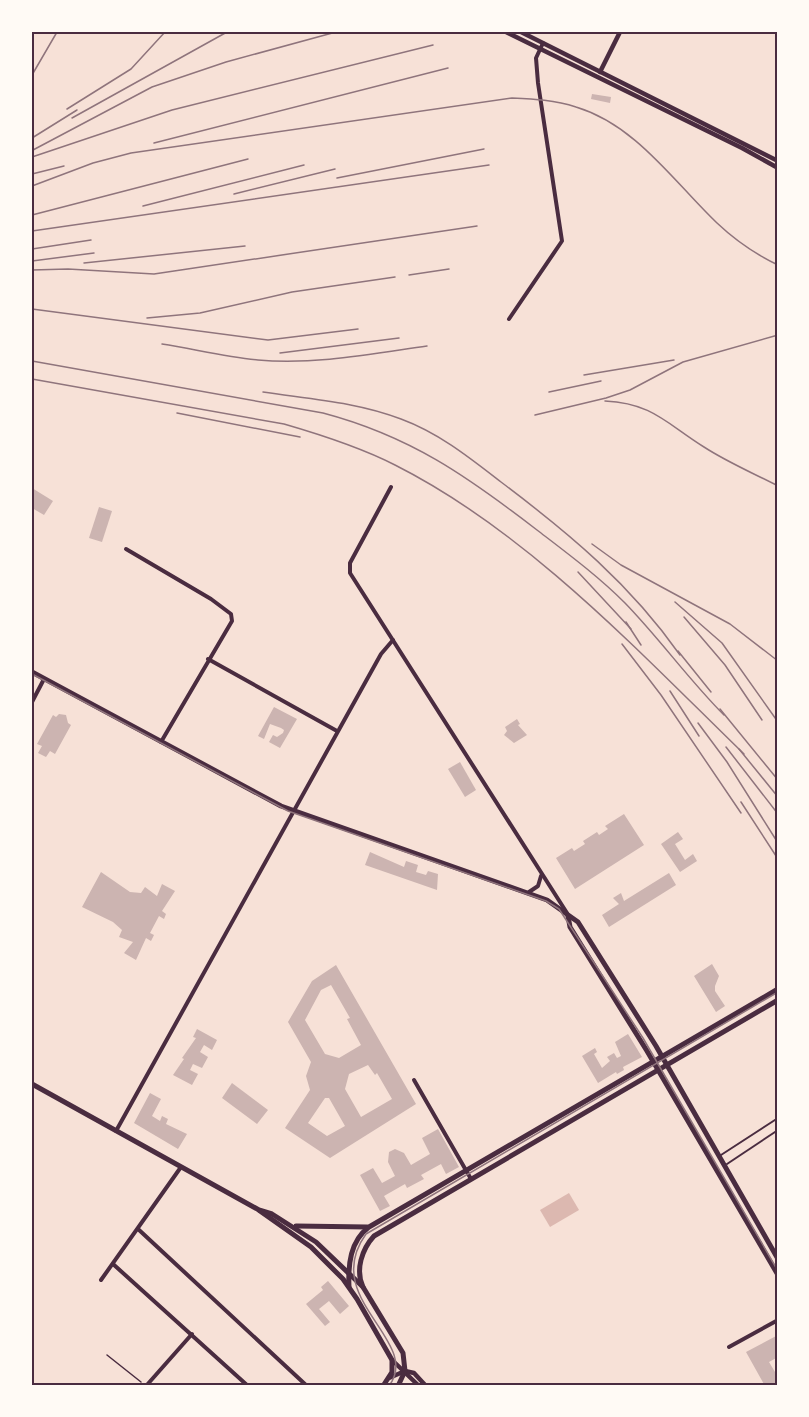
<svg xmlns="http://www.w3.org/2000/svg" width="809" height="1417" viewBox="0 0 809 1417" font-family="Barlow,sans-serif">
<rect width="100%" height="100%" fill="#f7e1d7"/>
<path fill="#dcb8b0" d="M569,1193L579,1210L550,1227L540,1210Z"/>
<g fill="#ccb4b1" fill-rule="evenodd">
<path d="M592,94L611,97L610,103L591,99Z"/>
<path d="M32,488L53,501L44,515L32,508Z"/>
<path d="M99,507L112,511L102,542L89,538Z"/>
<path d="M274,707L297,719L280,748L269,742L273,735L277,737L283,733L284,730L281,728L270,724L264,739L258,736Z"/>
<path d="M59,714L66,715L68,723L71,725L55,754L50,751L46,757L38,753L42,746L37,744L53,715L56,717Z"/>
<path d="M517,719L520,724L518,725L527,735L514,743L504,735L507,731L505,727Z"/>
<path d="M460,762L476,790L465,797L448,769Z"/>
<path d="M624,814L644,845L575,889L556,858L572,848L574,851L585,844L583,841L597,832L599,835L608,829L605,826Z"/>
<path d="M678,832L683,839L675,844L685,860L693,854L697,861L680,872L661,844Z"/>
<path d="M370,852L404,867L406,861L418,865L416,872L426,875L428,871L438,874L437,890L365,865Z"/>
<path d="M101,872L130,892L141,893L145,887L157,896L162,884L175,891L162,911L166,914L164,919L159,916L150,933L154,935L151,941L146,938L136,960L124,953L133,942L119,937L122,930L113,922L82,907Z"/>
<path d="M669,873L676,885L609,927L602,915L619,904L613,898L621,893L624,901Z"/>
<path d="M712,964L719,976L715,986V991L725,1006L716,1012L694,976Z"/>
<path d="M336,965L416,1104L330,1158L285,1128L310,1090L306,1076L311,1062L288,1022L312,981ZM331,985L350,1018L347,1019L361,1045L339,1058L325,1054L305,1020L321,990ZM368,1065L375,1075L377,1073L392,1099L361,1117L345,1089L349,1074ZM325,1098H329L345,1126L327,1136L308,1123Z"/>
<path d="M197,1029L217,1040L212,1050L204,1045L200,1052L208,1057L202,1068L193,1064L190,1070L198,1074L192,1085L173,1075L184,1059L182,1058L196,1038L193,1037Z"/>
<path d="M628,1034L642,1057L623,1067L624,1070L617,1074L616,1072L598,1083L582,1056L595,1048L597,1052L594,1054L602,1068L610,1061L607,1057L614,1053L617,1058L621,1056L615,1042Z"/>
<path d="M232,1083L268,1110L257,1124L222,1098Z"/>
<path d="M150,1093L161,1099L152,1116L160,1121L162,1116L168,1119L166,1124L187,1134L178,1149L134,1123Z"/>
<path d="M438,1129L459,1167L446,1174L441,1164L421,1175L424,1179L407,1188L405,1184L384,1196L390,1206L380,1211L360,1175L373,1168L382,1183L395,1176L388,1162L389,1152L395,1149L404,1153L411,1165L430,1154L422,1138Z"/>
<path d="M328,1281L349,1306L340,1314L329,1301L319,1309L330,1322L325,1326L306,1304L323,1290L321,1287Z"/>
<path d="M778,1335V1357L769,1362L778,1377V1383L765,1386L746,1352Z"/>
</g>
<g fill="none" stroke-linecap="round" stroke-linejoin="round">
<path stroke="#4a2c40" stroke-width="1.5" d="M107,1355L141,1382"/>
<g stroke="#4a2c40" stroke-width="2">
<path d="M721,1155L778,1118"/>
<path d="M727,1164L778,1130"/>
</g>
<g stroke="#4a2c40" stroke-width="4">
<path d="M509,319L562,241L538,83L536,58L543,43"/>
<path d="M391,487L350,563V573L567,913"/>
<path d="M126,549L211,599L231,614L232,621L161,742"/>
<path d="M208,659L337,731"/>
<path d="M32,702L44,679"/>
<path d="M529,892L538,886L541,876"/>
<path d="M414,1080L471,1179"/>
<path d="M116,1131L381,654L393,640"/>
<path d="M138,1229L307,1386"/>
<path d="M113,1264L248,1386"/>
<path d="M101,1280L181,1167"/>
<path d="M729,1347L778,1320"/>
<path d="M146,1386L192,1334"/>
</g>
<g stroke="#4a2c40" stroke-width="4.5">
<path d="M506,32L742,148L778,168"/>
<path d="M521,32L778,161"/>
<path d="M600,72L620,32"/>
<path d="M392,1360L419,1386"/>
<path d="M405,1371L414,1373L426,1386"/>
<path d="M389,1378L405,1371"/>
</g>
<g stroke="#4a2c40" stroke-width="5">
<path d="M32,672L281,806L547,900L578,922L656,1046L778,1259"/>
<path d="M568,916L570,927L647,1051L778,1275"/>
<path d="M32,1084L259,1210L272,1214L316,1242L363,1287L403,1353L405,1371L398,1386"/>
<path d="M260,1211L311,1247L343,1279L357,1299L392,1360V1372L383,1386"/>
<path d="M296,1226L367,1227"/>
<path d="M349,1287C348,1265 350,1241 369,1227L778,989"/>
<path d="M363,1287C355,1270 362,1249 374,1236L778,1000"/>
</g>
<g stroke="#8f747c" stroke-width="1.5">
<path d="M32,674L288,811L546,901L559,909L643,1038L778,1271"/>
<path d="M389,1386C423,1341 319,1299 366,1234L778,992"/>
</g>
<g stroke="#8f747c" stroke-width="1.5">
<path d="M32,75L57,32"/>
<path d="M67,109L131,69L165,32"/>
<path d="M72,118L227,32"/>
<path d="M32,138L77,110"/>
<path d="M154,143L448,68"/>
<path d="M33,150L152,87L226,62L336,32"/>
<path d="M32,157L172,110L433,45"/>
<path d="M32,174L64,166"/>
<path d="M337,178L484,149"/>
<path d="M32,186L93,163L131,153L512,98C534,99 555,100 576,107C636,125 674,182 717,223C735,240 755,254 778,265"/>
<path d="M234,194L335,169"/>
<path d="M143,206L304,165"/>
<path d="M32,215L248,159"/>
<path d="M32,231L489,165"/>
<path d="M32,249L91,240"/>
<path d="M32,261L94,253"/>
<path d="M84,263L245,246"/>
<path d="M32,270L68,269L154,274L477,226"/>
<path d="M409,275L449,269"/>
<path d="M32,309L268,340L358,329"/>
<path d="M147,318L200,313L292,292L395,277"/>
<path d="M162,344C194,349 226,357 258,360C314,365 371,354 427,346"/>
<path d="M280,353L399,338"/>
<path d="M32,361L323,413C410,436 467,476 537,530C567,553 598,576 625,603C660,639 689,680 724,715"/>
<path d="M584,375L674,360"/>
<path d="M32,379L284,424C322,435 360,447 395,465C528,532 639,652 744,754"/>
<path d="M263,392C310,399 357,402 401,419C439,433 470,458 501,482C570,534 630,584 680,655"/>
<path d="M549,392L601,381"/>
<path d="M605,401C652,403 667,424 704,447C727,462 753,473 778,486"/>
<path d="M177,413L300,437"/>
<path d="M535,415L606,398L630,390L683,362L778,335"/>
<path d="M592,544L621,565L730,624L778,661"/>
<path d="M578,572L631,629"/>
<path d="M675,602L722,643L778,722"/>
<path d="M684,617L725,665L762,720"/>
<path d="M626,622L641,645"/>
<path d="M622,644L661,695L741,813"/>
<path d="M678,651L711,692"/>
<path d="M670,691L699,736"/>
<path d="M720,709L778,780"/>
<path d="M698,723L727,762L778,843"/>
<path d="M726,747L778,814"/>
<path d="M739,749L778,797"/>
<path d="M741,802L778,859"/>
</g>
</g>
<rect width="809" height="1417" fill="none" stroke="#fffaf5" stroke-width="66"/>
<rect x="33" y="33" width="743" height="1351" fill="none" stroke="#4a2c40" stroke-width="2"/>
</svg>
